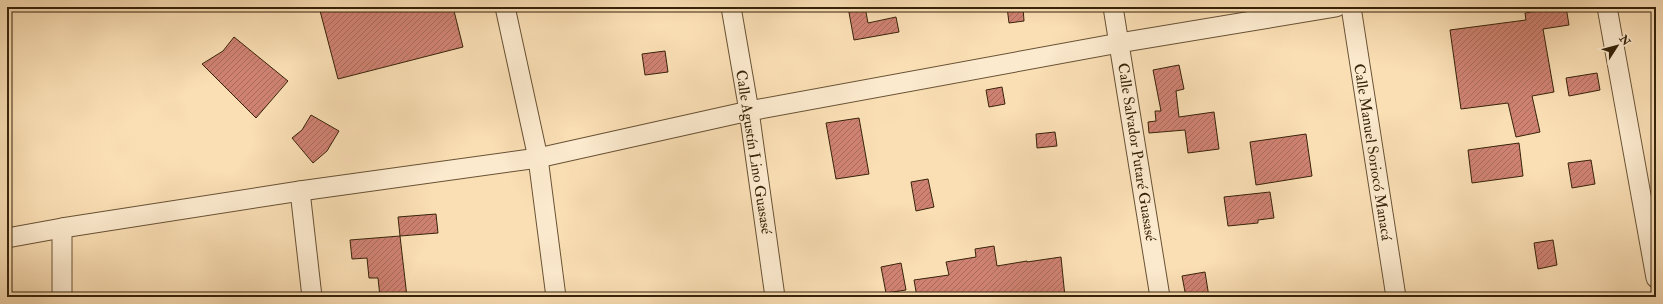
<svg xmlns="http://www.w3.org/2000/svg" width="1663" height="304" viewBox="0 0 1663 304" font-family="'IM FELL Double Pica',serif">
<defs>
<pattern id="building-hatch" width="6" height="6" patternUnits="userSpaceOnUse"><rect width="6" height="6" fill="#cf8272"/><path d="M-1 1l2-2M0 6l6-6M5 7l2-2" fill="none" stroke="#a96a5c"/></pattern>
</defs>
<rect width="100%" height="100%" fill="#fadeb4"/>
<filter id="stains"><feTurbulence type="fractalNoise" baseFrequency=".005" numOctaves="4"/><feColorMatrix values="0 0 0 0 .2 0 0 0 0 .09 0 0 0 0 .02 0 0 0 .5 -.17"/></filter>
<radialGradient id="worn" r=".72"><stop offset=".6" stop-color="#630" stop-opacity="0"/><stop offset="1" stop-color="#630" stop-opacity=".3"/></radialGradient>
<g fill="url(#building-hatch)" stroke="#372309">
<path d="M319,7H453L463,47L338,79Z"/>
<path d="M848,7H865L868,23L896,17L899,32L854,40Z"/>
<path d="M1007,7H1023L1024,21L1009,23Z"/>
<path d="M1550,7H1566L1569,25L1543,29L1554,92L1532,96L1540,132L1516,137L1508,103L1461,109L1450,30L1526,20L1525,13L1550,9Z"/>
<path d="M234,37L288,81L256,118L202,64L223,51Z"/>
<path d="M665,51L668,72L645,75L642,54Z"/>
<path d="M1179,65L1184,89L1176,91L1179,117L1214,112L1219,149L1188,153L1185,130L1149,133L1148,122L1156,121L1155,111H1161L1153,70Z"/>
<path d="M1597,73L1600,90L1569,96L1566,78Z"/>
<path d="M1002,87L1005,104L989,107L986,90Z"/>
<path d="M311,115L339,131L327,151L313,163L292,138L302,130Z"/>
<path d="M859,118L869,174L836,179L826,123Z"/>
<path d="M1055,132L1057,146L1037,148L1036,134Z"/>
<path d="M1306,134L1312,176L1256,185L1250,142Z"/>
<path d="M1519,143L1523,176L1472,183L1468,150Z"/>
<path d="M1591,160L1595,184L1572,188L1568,163Z"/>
<path d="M928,179L934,207L916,211L911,182Z"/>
<path d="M1270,192L1274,218L1258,220V223L1228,226L1224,197Z"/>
<path d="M436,214L438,233L400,236L398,217Z"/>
<path d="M400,236L407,297H380L378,278H369L367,258L352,259L350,240Z"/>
<path d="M1553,240L1557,265L1538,269L1534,243Z"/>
<path d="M994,246L997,266L1027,261V262L1061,257L1065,297H917L914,280L949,275L946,262L976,257L975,249Z"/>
<path d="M901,263L906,290L886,293L881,267Z"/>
<path d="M1205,272L1209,297H1186L1182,276Z"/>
</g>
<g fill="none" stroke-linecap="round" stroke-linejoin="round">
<defs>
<g id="minor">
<path d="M505,7L538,158L556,297"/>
<path d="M731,7L749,111L775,297"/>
<path d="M1113,7L1160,297"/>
<path d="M1351,7L1396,297"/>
<path d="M1607,7L1656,278"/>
<path d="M300,191L312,297"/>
<path d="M62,228V297"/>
<path d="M7,238L62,228L300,191L538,158L749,111L1119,43L1336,7"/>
</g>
</defs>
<use href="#minor" stroke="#685234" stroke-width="21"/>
<use href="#minor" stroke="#fceace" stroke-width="19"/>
</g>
<g text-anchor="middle" stroke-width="4" stroke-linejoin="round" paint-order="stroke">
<g font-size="15" fill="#372309" stroke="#fceace">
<text transform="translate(754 152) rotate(81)" y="5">Calle Agustín Lino Guasasé</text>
<text transform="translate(1137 152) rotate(81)" y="5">Calle Salvador Putaré Guasasé</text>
<text transform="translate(1373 152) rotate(81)" y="5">Calle Manuel Soriocó Manacá</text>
</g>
</g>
<rect width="1663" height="304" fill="none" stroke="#fadeb4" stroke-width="24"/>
<rect x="8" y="8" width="1647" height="288" fill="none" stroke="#372309" stroke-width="2"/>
<rect x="12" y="12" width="1639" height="280" fill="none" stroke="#372309"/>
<g transform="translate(1617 46) rotate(54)" stroke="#fceace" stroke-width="3" paint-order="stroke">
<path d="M0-3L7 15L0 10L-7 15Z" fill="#372309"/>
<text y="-6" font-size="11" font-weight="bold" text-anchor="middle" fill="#372309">N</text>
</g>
<rect width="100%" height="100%" filter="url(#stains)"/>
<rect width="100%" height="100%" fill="url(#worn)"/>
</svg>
